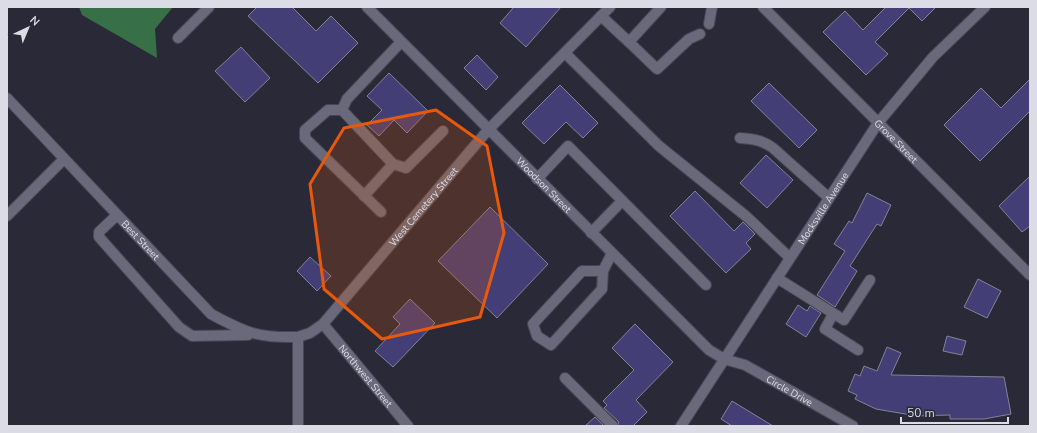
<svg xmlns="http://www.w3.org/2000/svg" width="1037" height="433" viewBox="0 0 1037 433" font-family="'Nunito Sans',sans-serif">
<rect width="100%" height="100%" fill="#292938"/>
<path fill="#377046" d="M79,7H173L155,29L157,58L82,15Z"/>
<g fill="#433f76" stroke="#838395">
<path d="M257,7H292L316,31L331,16L358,43L318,83L248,16Z"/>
<path d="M514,7H561L526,47L500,23Z"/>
<path d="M886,7H936L922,21L909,8L875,42L888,54L866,75L823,32L845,11L863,30Z"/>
<path d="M241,47L270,78L245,102L215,71Z"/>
<path d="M477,55L498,77L486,90L464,68Z"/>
<path d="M389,73L428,111L407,133L394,120L379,136L367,125L382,110L367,96Z"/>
<path d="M1030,79V111L980,161L944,125L981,88L1001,108Z"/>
<path d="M769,83L817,130L799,148L751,101Z"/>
<path d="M560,85L598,123L583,138L566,122L544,144L522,123Z"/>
<path d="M766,155L793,180L767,208L740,183Z"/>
<path d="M1030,176V226L1022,232L999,206Z"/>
<path d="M695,191L734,231L743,222L755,234L746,243L751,249L726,273L670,216Z"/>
<path d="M867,193L891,205L881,226L877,224L850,266L857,271L835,307L817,295L845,251L834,244L849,221L852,223Z"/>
<path d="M490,207L548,264L497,318L438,261Z"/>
<path d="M310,257L331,276L317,291L297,271Z"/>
<path d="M978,279L1001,291L987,318L964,307Z"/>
<path d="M410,299L435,323L393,367L375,351L400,324L393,317Z"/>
<path d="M798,305L807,311L810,306L821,313L806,337L786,324Z"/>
<path d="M635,324L673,362L636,400L647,412L633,426H619L618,421L604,408L607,405L603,401L634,370L612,348Z"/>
<path d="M947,336L966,341L962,355L943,351Z"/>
<path d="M887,347L901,353L891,375L1004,377L1011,414L984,419H950V415L917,416L876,409L855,399L857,395L848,391L855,374L860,376L864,366L877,371Z"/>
<path d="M732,401L773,426H732L721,419Z"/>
<path d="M595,417L604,426H585Z"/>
</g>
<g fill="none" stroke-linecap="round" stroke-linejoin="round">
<defs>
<g id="minor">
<path id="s1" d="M367,7L709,350L724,359L745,365L853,426"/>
<path id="s2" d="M763,7L1030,275"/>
<path d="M601,16L629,42L661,7"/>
<path d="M709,24L712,7"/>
<path d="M178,38L209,7"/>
<path d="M401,42L347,99L342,110L393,164L406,168L443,131"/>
<path d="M629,42L657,69L689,39L700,34"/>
<path d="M565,53L659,146L747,217L790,258"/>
<path id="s3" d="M7,98L211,314C246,333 258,338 298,337"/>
<path d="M342,110H328L305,130V138L381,212"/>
<path d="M740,138C753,139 762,140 773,148L829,198"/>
<path d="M537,179L568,146L706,285"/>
<path d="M364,196L393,164"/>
<path d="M117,215L99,232V237L179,327L192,336L248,335"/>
<path d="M7,216L64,159"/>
<path d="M591,233L622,201"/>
<path d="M603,271H582L533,324L537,336L551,345L602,289L603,271L612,253"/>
<path d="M777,278L844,320L870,280"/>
<path d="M833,314L825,329L858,350"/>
<path id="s4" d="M323,324L408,426"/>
<path d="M565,378L613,426"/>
<path id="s5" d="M298,426V337L310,333L323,324L488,130L610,7"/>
<path id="s6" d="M681,426L878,123L933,57L985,7"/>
</g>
</defs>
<use href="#minor" stroke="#474653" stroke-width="12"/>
<use href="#minor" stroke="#69697b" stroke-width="10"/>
</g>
<path fill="#e8590c" fill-opacity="0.2" stroke="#e8590c" stroke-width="3" stroke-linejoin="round" d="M436,110L487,146L504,233L480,317L382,339L324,289L310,184L344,128Z"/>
<g text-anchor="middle" stroke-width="3.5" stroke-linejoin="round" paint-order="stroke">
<g font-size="10" fill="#dcdce6" stroke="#292938">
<text dy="4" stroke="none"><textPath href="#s2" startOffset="189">Grove Street</textPath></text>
<text dy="4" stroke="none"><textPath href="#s1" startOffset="251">Woodson Street</textPath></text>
<text dy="4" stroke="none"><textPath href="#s5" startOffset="272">West Cemetery Street</textPath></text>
<text dy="4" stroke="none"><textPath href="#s6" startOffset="260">Mocksville Avenue</textPath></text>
<text dy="4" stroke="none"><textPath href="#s3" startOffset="195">Best Street</textPath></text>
<text dy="4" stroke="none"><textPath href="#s4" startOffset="67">Northwest Street</textPath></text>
<text dy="4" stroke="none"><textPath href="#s1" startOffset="575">Circle Drive</textPath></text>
</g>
</g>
<rect width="1037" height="433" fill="none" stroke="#dcdce6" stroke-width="16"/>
<g transform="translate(28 28) rotate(44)" stroke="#292938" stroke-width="3" paint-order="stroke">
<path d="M0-3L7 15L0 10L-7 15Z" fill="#dcdce6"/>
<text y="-6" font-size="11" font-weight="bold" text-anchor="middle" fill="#dcdce6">N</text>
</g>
<path d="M901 417v6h107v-6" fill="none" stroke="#dcdce6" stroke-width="2"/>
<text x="907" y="417" font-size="12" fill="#dcdce6" stroke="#292938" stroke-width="3" paint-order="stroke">50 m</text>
</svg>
